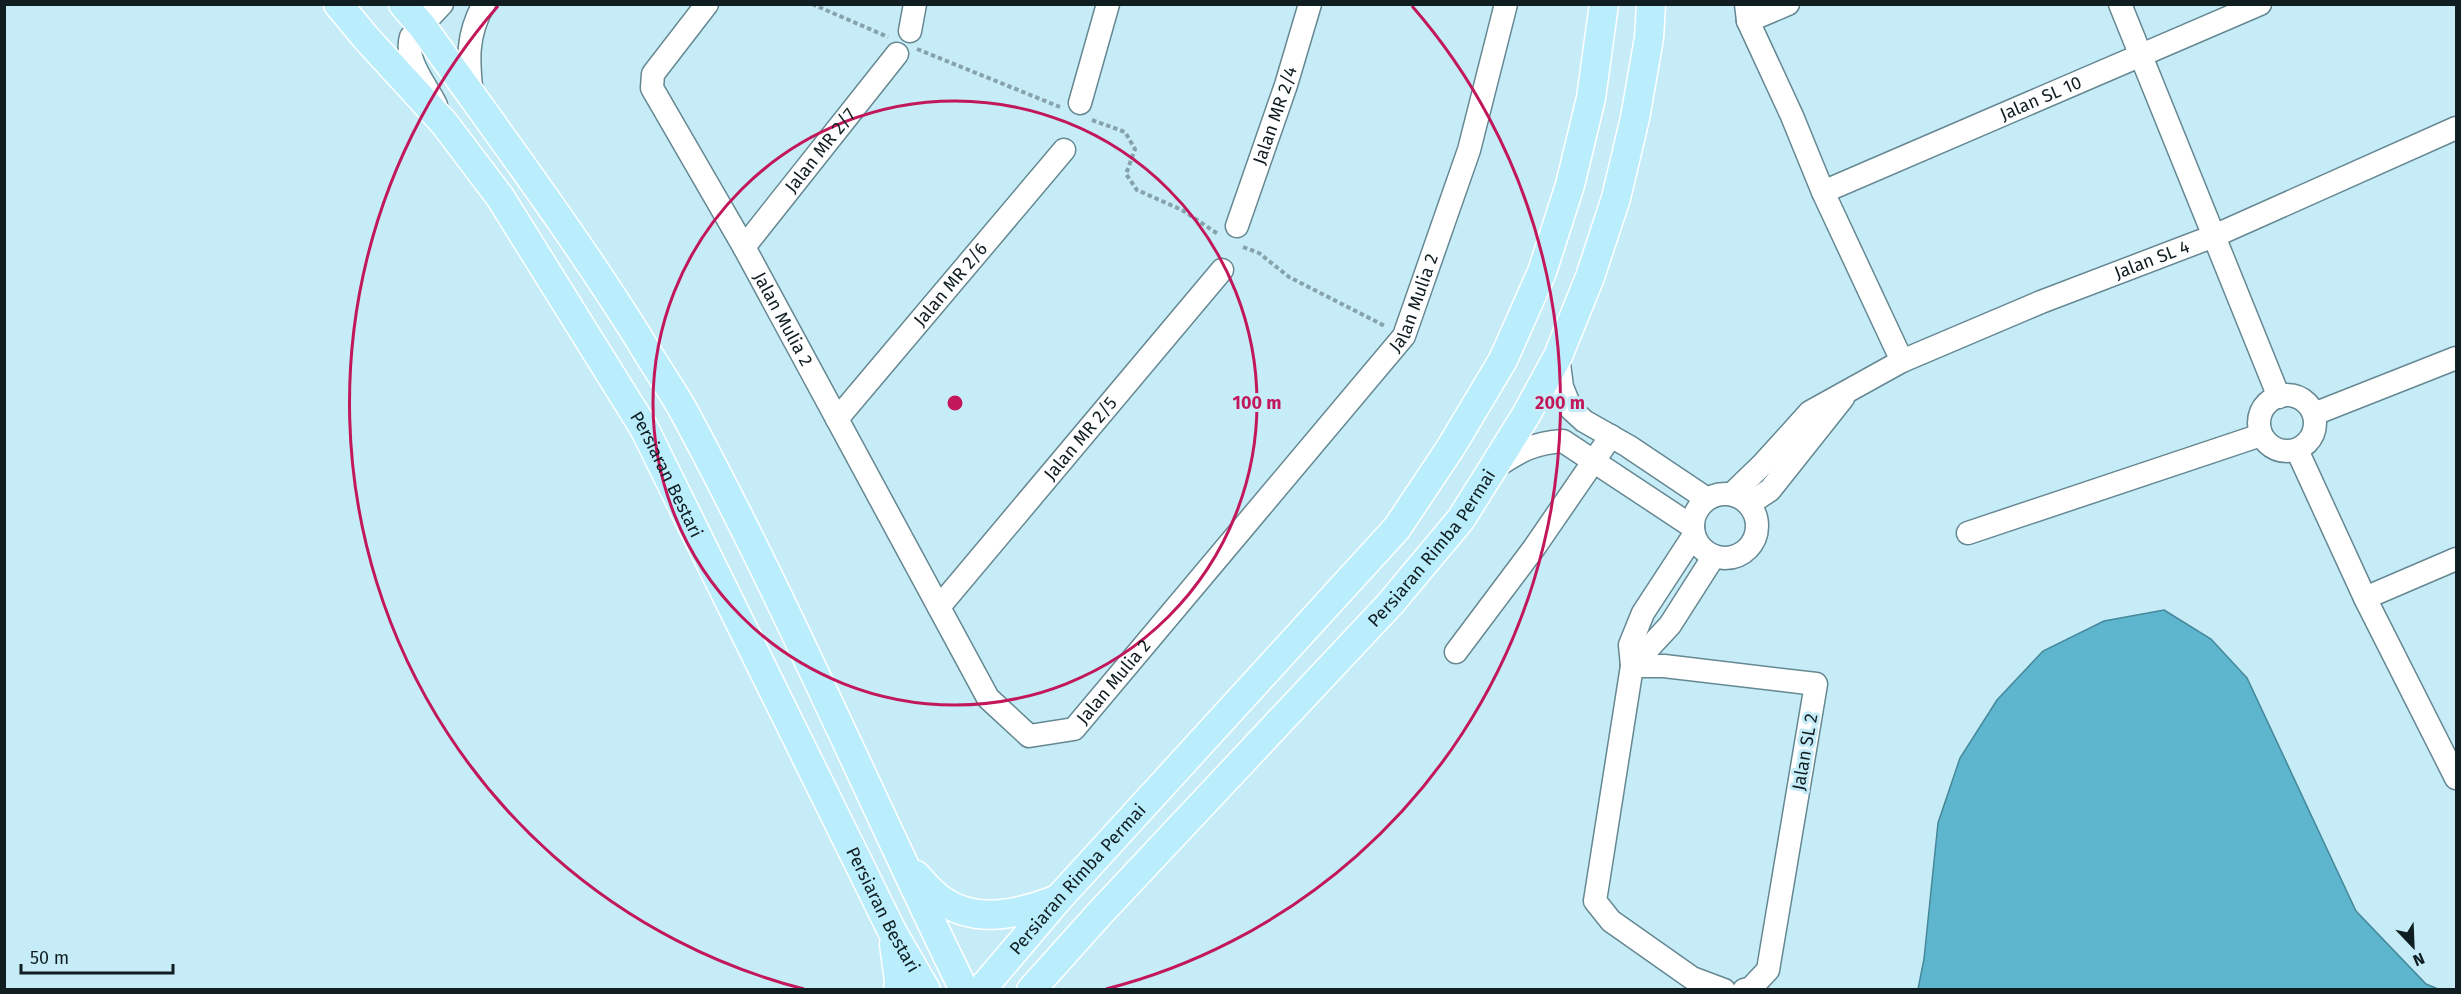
<svg xmlns="http://www.w3.org/2000/svg" width="2461" height="994" viewBox="0 0 2461 994" font-family="'Fira Sans',sans-serif">
<rect width="100%" height="100%" fill="#c6ecf7"/>
<path fill="#5db6cd" stroke="#46889a" stroke-width="1.5" d="M2164,610L2211,639L2247,678L2356,911L2426,984L2438,989H1918L1924,959L1938,823L1960,758L1997,700L2043,651L2104,621Z"/>
<g fill="none" stroke-linecap="round" stroke-linejoin="round">
<defs>
<g id="minor">
<path id="s1" d="M707,4L653,74L652,88L744,247L988,698L1029,736L1074,729L1404,336L1469,150L1506,4"/>
<path d="M1746,4L1748,21L1792,116L1823,192L1902,361"/>
<path d="M2120,4L2279,397"/>
<path d="M1748,21L1788,4"/>
<path d="M910,31L915,4"/>
<path d="M472,96C468,62 466,35 484,4"/>
<path d="M1080,103L1108,4"/>
<path d="M436,105C426,85 404,60 411,37L442,4"/>
<path id="s2" d="M1823,192L2260,4"/>
<path id="s3" d="M1237,226L1286,85L1310,4"/>
<path id="s4" d="M744,247L897,54"/>
<path d="M1558,356L1562,387L1571,409L1584,421L1628,446L1707,499"/>
<circle cx="2287" cy="423" r="28"/>
<path d="M2314,414L2456,358"/>
<path id="s5" d="M837,419L1064,150"/>
<path d="M2297,450L2365,598L2456,778"/>
<path d="M1494,468C1520,451 1533,443 1563,441L1693,527"/>
<circle cx="1725" cy="526" r="32"/>
<path id="s6" d="M1732,494L1763,464L1810,412L1902,361L2041,302L2214,236L2456,128"/>
<path d="M1749,504L1770,490L1843,398"/>
<path d="M1968,533L2261,435"/>
<path d="M1694,535L1643,613L1630,645L1632,666L1595,901L1611,921L1692,978L1724,990"/>
<path d="M2365,598L2456,559"/>
<path id="s7" d="M939,607L1222,270"/>
<path d="M1456,652L1534,548L1611,436"/>
<path d="M1632,666H1664L1816,684L1768,970L1751,988L1744,990"/>
<path d="M1632,666L1670,625L1714,556"/>
</g>
<g id="major">
<path id="s8" d="M338,4L367,39L444,123L500,197L644,428L893,933L926,990"/>
<path d="M403,4L422,26C495,129 571,230 638,337C652,361 668,384 682,408C785,598 869,796 964,990"/>
<path d="M916,875C924,884 933,895 943,901C978,925 1021,913 1058,899"/>
<path d="M894,944L899,981L898,990"/>
<path id="s9" d="M981,990L1059,898L1397,528L1451,447L1503,360L1542,272L1570,185L1591,98L1604,4"/>
<path id="s10" d="M1031,990L1101,912L1390,604L1461,519L1493,468L1526,415L1558,356L1590,277L1616,198L1635,118L1649,38L1651,4"/>
</g>
</defs>
<use href="#minor" stroke="#658892" stroke-width="25"/>
<use href="#major" stroke="#fff" stroke-width="31"/>
<g stroke="#86a3ac" stroke-width="4" stroke-dasharray="4.5 3" stroke-linecap="butt">
<path d="M812,4L888,37"/>
<path d="M917,49L1060,107"/>
<path d="M1092,120L1125,132L1135,149L1126,174L1137,190L1182,210L1218,234"/>
<path d="M1243,247L1259,253L1289,277L1385,326"/>
</g>
<use href="#minor" stroke="#fff" stroke-width="22"/>
<use href="#major" stroke="#bbeefd" stroke-width="28"/>
</g>
<g fill="none" stroke="#c2185b" stroke-width="3">
<circle cx="955" cy="403" r="302"/>
<path d="M804 989A605 605 0 0 1 498 6M1412 6A605 605 0 0 1 1106 989"/>
</g>
<g text-anchor="middle" stroke-width="6" stroke-linejoin="round" paint-order="stroke">
<g font-size="18" fill="#101e22" stroke="#c6ecf7">
<text dy="6" stroke="none"><textPath href="#s2" startOffset="237">Jalan SL 10</textPath></text>
<text dy="6" stroke="none"><textPath href="#s3" startOffset="117">Jalan MR 2/4</textPath></text>
<text dy="6" stroke="none"><textPath href="#s4" startOffset="123">Jalan MR 2/7</textPath></text>
<text dy="6" stroke="none"><textPath href="#s6" startOffset="488">Jalan SL 4</textPath></text>
<text dy="6" stroke="none"><textPath href="#s5" startOffset="176">Jalan MR 2/6</textPath></text>
<text dy="6" stroke="none"><textPath href="#s1" startOffset="1448">Jalan Mulia 2</textPath></text>
<text dy="6" stroke="none"><textPath href="#s1" startOffset="368">Jalan Mulia 2</textPath></text>
<text dy="6" stroke="none"><textPath href="#s7" startOffset="220">Jalan MR 2/5</textPath></text>
<text dy="6" stroke="none"><textPath href="#s8" startOffset="576">Persiaran Bestari</textPath></text>
<text dy="6" stroke="none"><textPath href="#s10" startOffset="597">Persiaran Rimba Permai</textPath></text>
<text dy="6" stroke="none"><textPath href="#s1" startOffset="962">Jalan Mulia 2</textPath></text>
<text transform="translate(1805 752) rotate(-80)" y="6">Jalan SL 2</text>
<text dy="6" stroke="none"><textPath href="#s9" startOffset="147">Persiaran Rimba Permai</textPath></text>
<text dy="6" stroke="none"><textPath href="#s8" startOffset="1062">Persiaran Bestari</textPath></text>
</g>
</g>
<circle cx="955" cy="403" r="9" fill="#c2185b" stroke="#c6ecf7" stroke-width="3"/>
<g font-size="18" text-anchor="middle" font-weight="bold" fill="#c2185b" stroke="#c6ecf7" stroke-width="6" stroke-linejoin="round" paint-order="stroke">
<text x="1257" y="409">100 m</text>
<text x="1560" y="409">200 m</text>
</g>
<rect width="2461" height="994" fill="none" stroke="#101e22" stroke-width="12"/>
<g transform="translate(2413 946) rotate(157)" stroke="#c6ecf7" stroke-width="4.5" paint-order="stroke">
<path d="M0-4.5L10 22L0 15L-10 22Z" fill="#101e22"/>
<text y="-9" font-size="16" font-weight="bold" text-anchor="middle" fill="#101e22">N</text>
</g>
<path d="M21 964v9h152v-9" fill="none" stroke="#101e22" stroke-width="3"/>
<text x="30" y="964" font-size="18" fill="#101e22" stroke="#c6ecf7" stroke-width="4.5" paint-order="stroke">50 m</text>
</svg>
